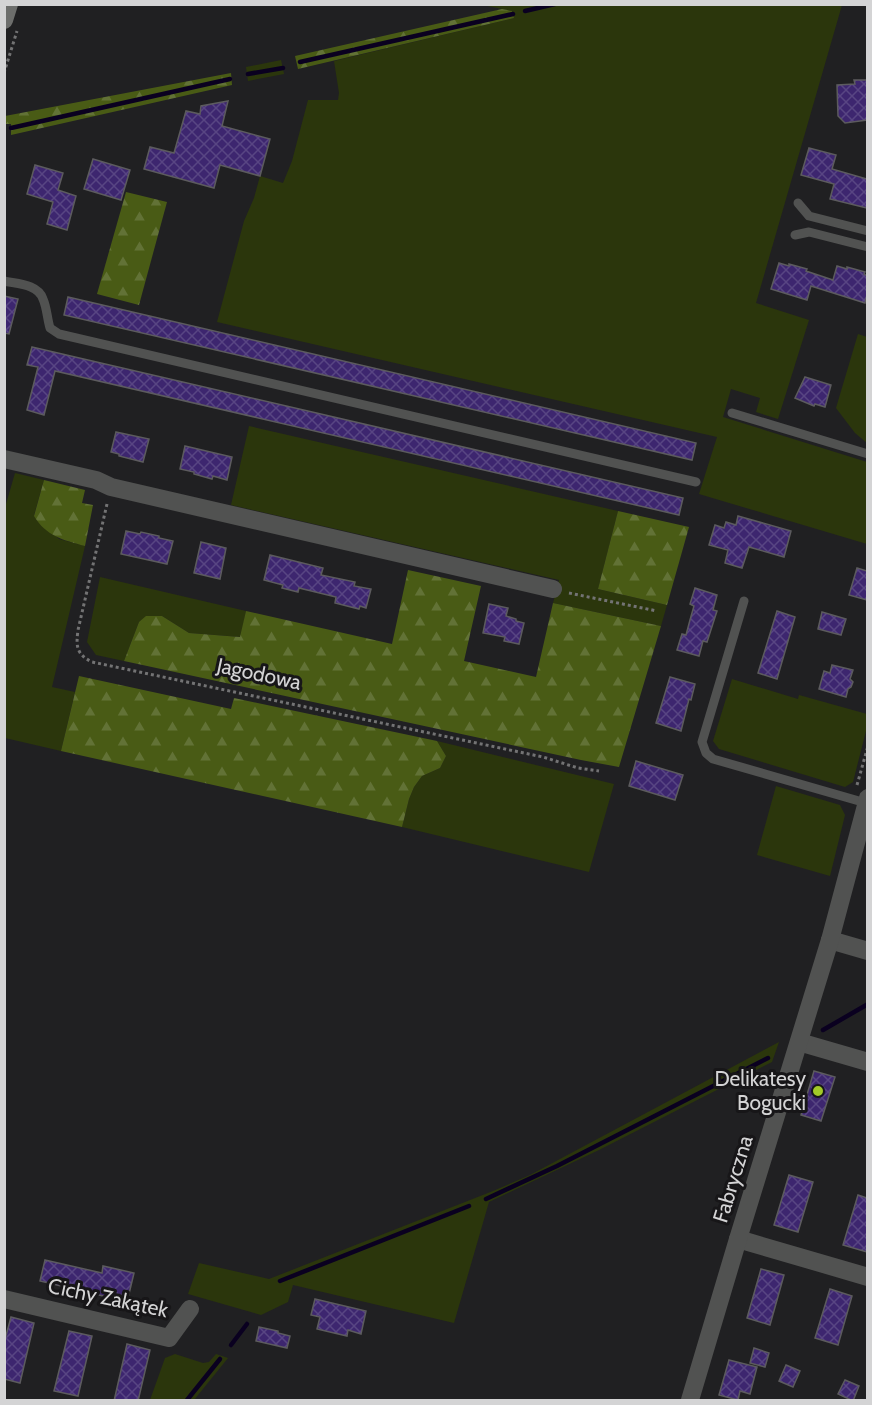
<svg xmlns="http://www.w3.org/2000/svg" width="872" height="1405" viewBox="0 0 872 1405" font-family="Cabin,sans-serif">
<defs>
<pattern id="forest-firs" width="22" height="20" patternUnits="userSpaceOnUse" patternTransform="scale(1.5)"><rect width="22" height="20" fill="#495b15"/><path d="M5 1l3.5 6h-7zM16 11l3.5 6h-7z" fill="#627236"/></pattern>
<pattern id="building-cross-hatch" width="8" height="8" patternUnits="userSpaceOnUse" patternTransform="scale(1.5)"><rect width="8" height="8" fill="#3d266f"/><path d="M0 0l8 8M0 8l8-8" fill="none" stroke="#584583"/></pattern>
</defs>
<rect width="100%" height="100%" fill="#202022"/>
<g fill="#2b360c">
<path d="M482,5H842L756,303L809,320L778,419L756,412L760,398L731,389L723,417L867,462V544L699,494L717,437L217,322L244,221L254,198L260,176L283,183L292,161L308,100H338L339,93L334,61L514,18L512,11Z"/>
<path d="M281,60L284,74L248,81L246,67Z"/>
<path d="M858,334L867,337V443L855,433L836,408Z"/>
<path d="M249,426L618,511L598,589L667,605L661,626L553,603L559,580L231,505Z"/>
<path d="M15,473L44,480L34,515L59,539L85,546L52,687L75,692L61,751L5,738L4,511Z"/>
<path d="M100,577L246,611L241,637L189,633L162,616L139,622L124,661L96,655L87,642Z"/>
<path d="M732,679L798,699L799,695L867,714V727L853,782L845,787L719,749L713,741Z"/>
<path d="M437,741L614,784L589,872L402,827L409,799L414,787L422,776L440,768L446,756Z"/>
<path d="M776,786L840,805L845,815L830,876L757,855Z"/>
<path d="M779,1042L772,1062L599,1150L489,1202L454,1323L293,1285L288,1302L261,1315L188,1294L199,1263L269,1279L493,1191L530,1175Z"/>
<path d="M175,1354L203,1363L209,1362L216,1354L228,1358L194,1400H150L165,1358Z"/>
</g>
<g fill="url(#forest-firs)">
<path d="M502,9L512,11L514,18L298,69L295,56Z"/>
<path d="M231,73L232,85L11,135V124H5V116Z"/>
<path d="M126,192L167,202L139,305L97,294Z"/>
<path d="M44,480L85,490L82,503L93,505L85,546C63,540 46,536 34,516Z"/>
<path d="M618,511L689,527L667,605L598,589Z"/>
<path d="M408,570L481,586L464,661L536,677L553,603L661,626L619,767L581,760L124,661L139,622L146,616H162L189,633L240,637L246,611L392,644Z"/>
<path d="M79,676L231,709L234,698L437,741L446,756L440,768L422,776L414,787L409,799L402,827L61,751Z"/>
</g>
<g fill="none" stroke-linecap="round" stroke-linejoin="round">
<g stroke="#0a0020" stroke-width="4.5">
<path d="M525,11L555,4"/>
<path d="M300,62L513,14"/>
<path d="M248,74L283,68"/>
<path d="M11,128L230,79"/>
<path d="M823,1030L868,1004"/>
<path d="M486,1199L557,1166L768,1058"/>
<path d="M280,1281L469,1206"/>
<path d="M231,1345L247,1324"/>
<path d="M187,1400L220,1359"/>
</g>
</g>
<g fill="url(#building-cross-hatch)" stroke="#5c5b5e" stroke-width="1.5">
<path d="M854,80H867V120L845,123L838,116L837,85L855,84Z"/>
<path d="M228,101L222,126L270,139L260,176L220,165L214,188L144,169L150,147L174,153L186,111L200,114L201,106Z"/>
<path d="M809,148L836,155L832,169L867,179V208L830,199L834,184L801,175Z"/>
<path d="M93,159L130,170L121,200L84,189Z"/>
<path d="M35,165L63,173L58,190L76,196L67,230L47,224L53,202L27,194Z"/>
<path d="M779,263L789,266V264L807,269L806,271L833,280L837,266L847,269V267L865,272L864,274L867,276V295L865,303L811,286L807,300L771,289Z"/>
<path d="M4,296L18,299L9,334L4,333Z"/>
<path d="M68,297L696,443L692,460L64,315Z"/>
<path d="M32,347L683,498L679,515L55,371L44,415L27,410L38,367L27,365Z"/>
<path d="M805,377L831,385L825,407L815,404L814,406L795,398Z"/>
<path d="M116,432L149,439L143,462L119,456V454L111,452Z"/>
<path d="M185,446L232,457L227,480L213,476L212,479L194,474V472L180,469Z"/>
<path d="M738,516L791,531L784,557L749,547L742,568L725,563L728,550L709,545L715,525L724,528L726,522L736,525Z"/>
<path d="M126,531L140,534L141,532L159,536V538L173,541L167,564L121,554Z"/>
<path d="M201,542L226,548L220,579L194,573Z"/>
<path d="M270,555L323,568L321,575L355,582L354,586L371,589L366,608L360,606L359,609L335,603L336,597L299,588L298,592L282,588L283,585L264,580Z"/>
<path d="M857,568L867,571V600L849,595Z"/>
<path d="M695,588L717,595L713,610L717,611L707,642L703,641L699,656L677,650L682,634L686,635L690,620L694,606L690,604Z"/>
<path d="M489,604L508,608L506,616L516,619V621L524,623L519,644L504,641L505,637L483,633Z"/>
<path d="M777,611L795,617L777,679L758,673Z"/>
<path d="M822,612L846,619L841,635L818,629Z"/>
<path d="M832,665L853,670L850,679L853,682L851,687L848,689L846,697L819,689L824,671L830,673Z"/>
<path d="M670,677L695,684L691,700L689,699L681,731L656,723Z"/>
<path d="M636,761L683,775L675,800L629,786Z"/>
<path d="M814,1071L835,1077L821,1121L801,1115Z"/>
<path d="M789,1175L813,1182L798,1232L774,1225Z"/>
<path d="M858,1195L867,1198V1252L843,1245Z"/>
<path d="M45,1260L102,1273L103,1266L134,1273L128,1298L113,1295L112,1298L40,1281Z"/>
<path d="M761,1269L784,1275L770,1325L747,1318Z"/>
<path d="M830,1289L852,1296L838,1345L815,1338Z"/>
<path d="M315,1299L366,1311L361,1334L348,1330L347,1336L317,1329L320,1317L311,1315Z"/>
<path d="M11,1317L34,1323L20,1383L4,1379V1343Z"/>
<path d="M259,1327L278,1331V1333L290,1336L287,1348L256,1341Z"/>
<path d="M69,1331L92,1336L78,1396L54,1391Z"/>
<path d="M127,1344L150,1350L138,1401H114Z"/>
<path d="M754,1348L769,1353L765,1367L750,1363Z"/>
<path d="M729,1360L757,1367L750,1394L740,1391L738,1400L719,1395Z"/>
<path d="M786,1365L800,1371L793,1387L779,1381Z"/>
<path d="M845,1380L859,1386L853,1401L838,1394Z"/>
</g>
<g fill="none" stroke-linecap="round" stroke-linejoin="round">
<g stroke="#737374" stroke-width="3" stroke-dasharray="3 3" stroke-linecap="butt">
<path d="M4,73L17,31"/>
<path d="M107,504L78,630C76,646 76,654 92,662L543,757L578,768L599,771"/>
<path d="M569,593L657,611"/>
<path d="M857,785L868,746"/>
</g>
<g stroke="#515251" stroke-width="9">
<path d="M798,203L809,216L868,231"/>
<path d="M795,235L809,232L868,247"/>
<path d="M4,281C17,284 38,284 43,299C47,308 47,318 50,328L59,334L696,482"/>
<path d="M732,413L868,454"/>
<path d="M744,601L702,742L706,753L713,759L866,803"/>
</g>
<g stroke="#515251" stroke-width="18">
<path d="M4,459L96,480L111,487L553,589"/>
<path d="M830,940L868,951"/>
<path d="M799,1042L868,1062"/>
<path d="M738,1239L868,1277"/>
<path d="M4,1299L169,1338L190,1309"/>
<path d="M690,1400L738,1239L830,940L868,798"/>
</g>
<path stroke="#6d6e6c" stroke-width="18" d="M4,20L9,4"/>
</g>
<circle fill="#a2c928" stroke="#171618" stroke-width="2" cx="818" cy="1091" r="6"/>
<g text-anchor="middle" stroke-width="6" stroke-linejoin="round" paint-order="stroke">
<g font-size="21" fill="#d4d4d5" stroke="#171618">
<text transform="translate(259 674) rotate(12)" y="7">Jagodowa</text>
<text transform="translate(733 1179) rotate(-73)" y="7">Fabryczna</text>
<text transform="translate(108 1298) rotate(12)" y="7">Cichy Zakątek</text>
</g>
<g font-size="21" fill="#d4d4d5" stroke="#171618" text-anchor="end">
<text x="806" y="1086">Delikatesy<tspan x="806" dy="24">Bogucki</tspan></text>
</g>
</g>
<rect width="872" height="1405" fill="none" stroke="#d4d4d5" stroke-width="12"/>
</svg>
